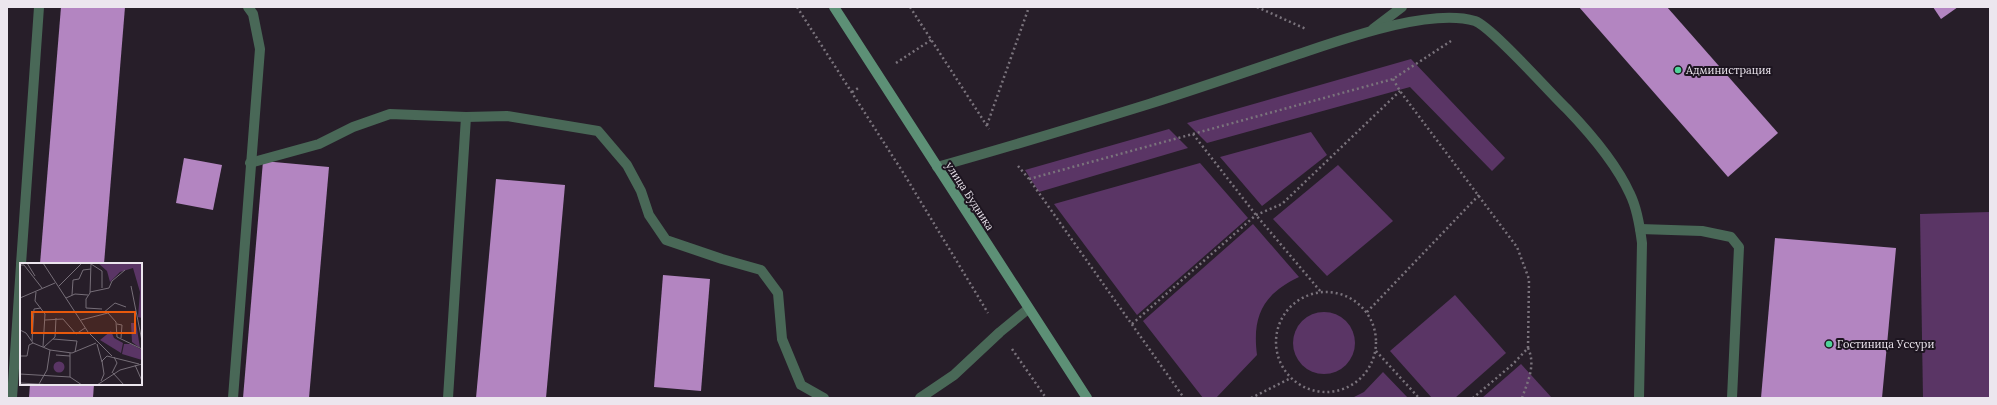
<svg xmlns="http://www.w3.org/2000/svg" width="1997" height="405" viewBox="0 0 1997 405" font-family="Lora,serif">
<rect width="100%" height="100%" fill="#271e29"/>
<g fill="#5a3565">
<path d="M1411,59L1505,158L1492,171L1410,87L1207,143L1187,123Z"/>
<path d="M1169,129L1188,148L1039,192L1025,170Z"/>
<path d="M1311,132L1327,155L1262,206L1220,157Z"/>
<path d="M1200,163L1248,218L1137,315L1054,204Z"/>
<path d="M1338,165L1393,221L1327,276L1273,219Z"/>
<path d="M1990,212V398H1923L1920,214Z"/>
<path d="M1253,224L1299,277C1263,294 1252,316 1257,355L1216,398H1203L1143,321Z"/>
<path d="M1455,295L1506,353L1455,398H1432L1390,351Z"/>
<circle cx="1324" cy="343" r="31"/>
<path d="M1521,364L1552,398H1482Z"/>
<path d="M1383,372L1408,398H1352L1364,392Z"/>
</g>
<g fill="#b385c1">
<path d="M61,7H125L104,264H40Z"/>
<path d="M1579,7H1667L1778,133L1728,177Z"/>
<path d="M1933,7H1958L1941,19Z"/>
<path d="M184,158L222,165L213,210L176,203Z"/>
<path d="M263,161L329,167L309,398H243Z"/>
<path d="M496,179L565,185L546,398H476Z"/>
<path d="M1775,238L1896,248L1882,398H1761Z"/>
<path d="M663,275L710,279L701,391L654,387Z"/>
<path d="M30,384H94L93,398H29Z"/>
</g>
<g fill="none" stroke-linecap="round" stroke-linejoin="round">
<g stroke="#7a737c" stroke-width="2.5" stroke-dasharray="2 3" stroke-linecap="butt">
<path d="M797,7L904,174L988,313"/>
<path d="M910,7L989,129"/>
<path d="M1257,7L1306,29"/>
<path d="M896,63L931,40"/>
<path d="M1393,79L1400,91L1517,247L1529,279L1528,348L1513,364L1473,398"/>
<path d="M852,92L860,87"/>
<path d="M987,125L1029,7"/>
<path d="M1193,134L1256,215L1321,292"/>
<path d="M1018,166L1029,179L1184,398"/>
<path d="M1029,179L1393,79L1451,41"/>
<circle cx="1326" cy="342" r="50"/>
<path d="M1367,312L1479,195"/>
<path d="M1132,324L1256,215L1282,204L1400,91"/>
<path d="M1012,349L1046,398"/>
<path d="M1376,351L1419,398"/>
<path d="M1251,398L1291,378"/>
<path d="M1522,398C1528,381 1536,365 1528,348"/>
</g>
<g stroke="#496857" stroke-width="10">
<path d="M1373,29L1402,7"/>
<path d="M250,163L319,144L353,127L390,114L466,117L507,116L598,131L627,165L641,191L649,215L666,240L722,259L761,270L778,293L782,339L801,385L824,398"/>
<path d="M937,167C1008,147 1078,126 1149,104C1196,89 1243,73 1290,57C1336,42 1428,7 1475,21C1492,27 1550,93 1567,109C1590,133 1616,163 1630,194C1637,208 1640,227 1642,243L1639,398"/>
<path d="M1640,229L1702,231L1731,237L1739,247L1732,398"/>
<path d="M21,264L39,7"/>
<path d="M12,398L21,265"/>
<path d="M233,398L260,49L253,14L248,7"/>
<path d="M448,398L466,117"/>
<path d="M920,398L954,375L1000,332L1028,309"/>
</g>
<path stroke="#5d9076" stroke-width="10" d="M834,7L1087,398"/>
</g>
<g fill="#4fd399" stroke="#1d1520" stroke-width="1.5">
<circle cx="1678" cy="70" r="4"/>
<circle cx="1829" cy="344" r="4"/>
</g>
<g text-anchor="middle" stroke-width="4" stroke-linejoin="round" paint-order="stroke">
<g font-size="11" fill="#ece6ee" stroke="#1d1520" text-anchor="start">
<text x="1686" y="74">Администрация</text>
<text x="1837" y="348">Гостиница Уссури</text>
</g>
<g font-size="11" fill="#ece6ee" stroke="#1d1520">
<text transform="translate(970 196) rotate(57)" y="4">улица Будника</text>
</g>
</g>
<g transform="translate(20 263)">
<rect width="122" height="122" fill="#271e29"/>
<path d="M78,0H122V55L118,54L120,29L113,5L100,9L90,19L87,8ZM111,60H116L120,85L112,79ZM91,68L94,75L103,80L101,90L80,77ZM104,81H111L122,87V97L102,91ZM33.5 104a5.5 5.5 0 1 1 11 0a5.5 5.5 0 1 1-11 0Z" fill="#5a3565"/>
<path fill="none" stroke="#766e78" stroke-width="1" d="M7,0L15,13M23,0L68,69L92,93M71,0L70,30L66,36V45L82,46M71,1L82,8V25M0,2H4L22,25M39,23L62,0M111,23L122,78M16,29L15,38L25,51L23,84M70,29L89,25L92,18L105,7M52,32L53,17L59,16L63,7L71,6M0,35L35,20M46,35L55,31L68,32M83,50L95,40L106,44M25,57L43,56L56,71L65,65M61,57L88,50L96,59L97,74L122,86M97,61L102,62L101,75M0,67L6,70L13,80L30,87L52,90L76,80M33,76L57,78L55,89M12,78L14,46L21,45M77,81L82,99M24,84L35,74L36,55M50,90V114L62,122M36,92L50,93M0,93H7L9,82L13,80M115,102L122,118M92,110L97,100L94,94M93,110L104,122M0,111L50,114M81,118L84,111L82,98L87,93L119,101M0,120L33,122M19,121L27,107L30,87M77,122L100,107L122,101"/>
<path fill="#e8590c" fill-opacity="0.15" stroke="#e8590c" stroke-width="2" d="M12,49H115V70H12Z"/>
<rect width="122" height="122" fill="none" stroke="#ece6ee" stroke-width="2"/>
</g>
<rect width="1997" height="405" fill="none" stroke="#ece6ee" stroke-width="16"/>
</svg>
